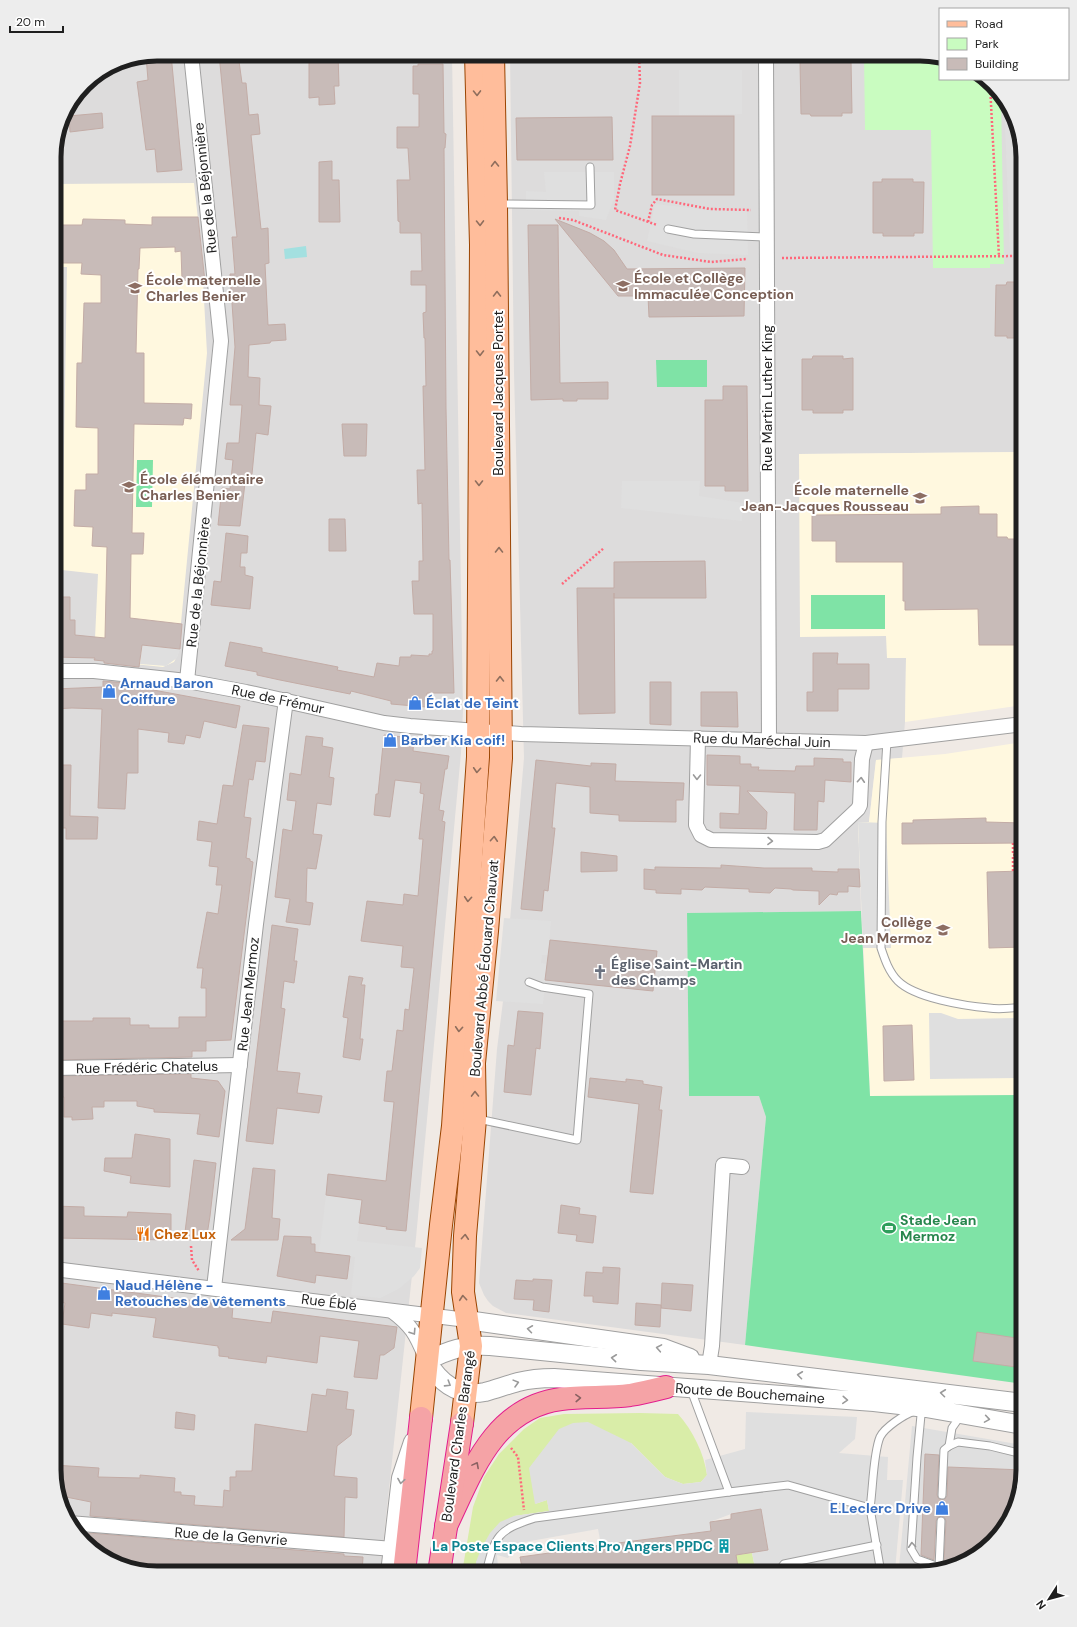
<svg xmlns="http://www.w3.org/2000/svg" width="1077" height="1627" viewBox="0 0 1077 1627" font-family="'DM Sans',sans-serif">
<rect width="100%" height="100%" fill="#f0eae5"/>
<g fill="#dddcdc">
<path d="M156,54H452L463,710L461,753L416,1238L380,1573H150L100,1556L68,1522L54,1470V150L62,117L84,84L117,62Z"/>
<path d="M510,54H927L940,59V79H985L1009,105L1023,157V452L799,454L887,636L906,658L905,722L902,758L876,760L869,822H858L861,911L687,913L689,1096H759L766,1117L745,1345L506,1313L493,1306L488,1301L484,1295L479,1283L497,1049L503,1001L524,758L514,373Z"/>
</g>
<g fill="#fff8df">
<path d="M194,183L205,282H203L207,353L178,654L174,662L163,667L94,660L98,574L62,570L67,267H54V184Z"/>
<path d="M1023,452V705L905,722L906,658H887L886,636L800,637L799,454Z"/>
<path d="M1023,742V1095L870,1097L858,822H869L876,760L945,754Z"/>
</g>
<g fill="#d9eda8">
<path d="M640,1413L678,1414C693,1431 704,1453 707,1475L701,1482L683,1484L665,1477L631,1443L535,1504L547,1500L549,1511L514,1516L476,1562V1573H462L473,1507L484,1477L499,1454L524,1429L540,1418L564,1414Z"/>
<path d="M752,1553L756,1573H739L736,1555Z"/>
</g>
<path fill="#c9fcc0" d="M864,54H927L940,59V79H985L1001,97L1004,264H990V268H933L931,130H865Z"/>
<g fill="#7fe3a6">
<path d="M656,360H707V387H657Z"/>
<path d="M137,460H153L152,507H136Z"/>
<rect x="811" y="595" width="74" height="34"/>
<path d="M861,911L870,1096L1023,1095V1384L745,1345L766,1117L759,1096H689L687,913Z"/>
</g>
<g fill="#dfdfdf">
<path d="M679,70H742V114L679,115Z"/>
<path d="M1004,99L1009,105L1023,157V254L1010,255Z"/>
<path d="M544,172H614V199L606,220L579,216V211L526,210V191L546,192Z"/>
<path d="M655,204L699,209L747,211L748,255L698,253L647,241Z"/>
<path d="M622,481H700L699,496L743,503L742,521L621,508Z"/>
<path d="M142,645L180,649L177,658L166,666L140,664Z"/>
<path d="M858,822L886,823L891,948H863Z"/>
<path d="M504,918L551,921L548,955H542L541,963L547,964L543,1004L496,1001Z"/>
<path d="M929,1013H941L958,1019L1023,1018V1078L930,1079Z"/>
<path d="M326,1195L363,1200L357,1241L422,1248L420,1268L414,1276L400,1288L380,1298L351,1295L355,1257L319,1252Z"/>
<path d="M746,1412L857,1417L855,1439L839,1453L888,1457L887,1480H903L895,1571L905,1573H756L752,1553L768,1550L761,1510L731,1514L710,1522L711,1531L601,1545L598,1529L525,1542L516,1547L508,1558L497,1555L498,1567L504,1573H476V1562L481,1549L490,1533L500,1522L514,1516L549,1511L547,1500L535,1504L529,1468L559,1429L573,1423L588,1422L631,1443L665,1477L683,1484L701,1482L707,1475L705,1460L745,1449Z"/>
<path d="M912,1426L1023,1445V1471L1009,1522L972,1559L925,1572L899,1567Z"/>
</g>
<path fill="#a3e0e0" d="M306,246L307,257L285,259L284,249Z"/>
<g fill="#c8bbb8" stroke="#c3aca6">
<path d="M156,54H171L182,170L157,172L155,149L146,150L137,82L148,80L146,56Z"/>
<path d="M219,54H238L242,83H246L249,115L258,114L260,134L251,135L261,229L268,228L269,263L265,264L268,325L285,324L286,340L271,341L270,343L249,345L248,377L260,378L259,405L271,406L268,435L256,433L252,474H248L247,484L245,483L240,526L218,525L222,488L230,489L233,460L225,459L227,443H239L242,405H230L235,347L230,274H235L232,237H237L236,228Z"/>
<path d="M318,54H338L339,86H334L335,104L319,105V97L309,98V55Z"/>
<path d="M810,58H841V62L851,61L852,113H842V116H811L810,114H801L800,61L810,62Z"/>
<path d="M418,64H443L444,133L446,134L445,148H444L446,408L449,560H450L454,693H427L426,707L391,704V701L351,691L350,694L280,680L257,675V672L225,666L230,642L262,648V652L338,667L337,670L374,677L377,663L399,666L400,657H411V655L429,656V654H432V651H433V614H414L412,581H419V561H423L422,503L418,504L417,470H425L423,386H426L425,338H424L423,313L426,312V285H411V271H422L421,233H400V222L398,221L397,180H410L408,148H397V127H419V94H413V66H418Z"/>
<path d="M102,113L103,128L70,132L69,116Z"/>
<rect x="652" y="116" width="82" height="79"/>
<path d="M612,117L613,160H517L516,118Z"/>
<path d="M332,161V180H339L340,222H319V162Z"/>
<path d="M882,179H913V182H924L923,233H914V236H883V233H873V182H882Z"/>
<path d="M152,217H198L205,282L182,280L181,251L175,252V247L140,248L139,269H138L136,353H144V403L192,404L191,419L184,418L183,425L134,424L132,533H144L143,554H131L130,618L182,624L180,649L142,645L139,667L104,663V661L94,660L95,658L54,657V597H70V620H75V635L105,638L107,547L92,546L93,527L74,526L75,490H86V474H98V428L76,427L77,363H82L84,303H101V275L81,274L82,263H54V239H57V225H82L83,219L125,220V224L152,225Z"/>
<path d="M555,219L590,233L604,241L614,250L627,269L745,268L744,316L649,317L648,296H618Z"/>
<path d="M528,225H558L560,383L608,382V399H577V401H563V399L531,400Z"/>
<path d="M1007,282H1023V338H1007V336H995L996,285H1006Z"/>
<path d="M813,356H843V359L853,358V410H843V413H813V410H802V359H812Z"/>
<path d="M723,386H747L748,491H725V486H705V400H723Z"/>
<path d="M342,424H367L366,456H344Z"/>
<path d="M979,506V514H997V537H1007L1008,539H1023V645H979L978,609L905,610V601H903V562H836V541H812V515L941,514V507Z"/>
<path d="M329,519H345L346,551H329Z"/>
<path d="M226,533L248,536L247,553H241L240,567H245V575L253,577L250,609L211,605L214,581L221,582Z"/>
<path d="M705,561L706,598H614V593L615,713L579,714L577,588H614V562Z"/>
<path d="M813,653H838L837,664H869V689H838V711H807V692H813Z"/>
<path d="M103,681L137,684V687L240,706L236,728L204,721L200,738L186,735L184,744L168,742L169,733L138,729V773H127L125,809L98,808L102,709L72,708L54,709V689L103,687Z"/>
<path d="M650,682H671V725L650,724Z"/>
<path d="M701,692H737L738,727L701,726Z"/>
<path d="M243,725L269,728L265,762L256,761L253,780L249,779L244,817L251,818L246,858L250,859V861L253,862L231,1040L206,1041V1051H192V1057L54,1060V1021H93V1018H130V1025H149V1028H179V1017H206V988H201L203,968H197L207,912L218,914L222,885H216L218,867L209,866L212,842L197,840L199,821L217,824L223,785L233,786Z"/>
<path d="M384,735L414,738L413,751L449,756L447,769H445L439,810L444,811L442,821L445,822L406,1231L386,1229L387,1227L359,1223L362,1200L326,1195L328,1174L386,1181L394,1102L384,1101L387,1071H392L397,1030L403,1031L405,1009L409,1010L414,968L401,967L403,946L361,941L367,901L403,905L404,894L418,896L423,839H419L424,794L420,793L421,783L395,780L390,817L374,815L376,794H378Z"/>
<path d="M306,736L323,738L322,746L333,748L329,777L334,778L331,805L317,803L313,834L322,835L316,869L307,868L306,902L313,903L310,925L286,922L290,899L275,897L283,829L292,831L296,801L287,800L290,773L301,775Z"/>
<path d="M707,755L740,756V764H751V767H759L758,770L795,771L796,766H814V758L843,759V762H851V782L825,780L824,802L818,801L817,830H794L795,793L747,791L767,812L766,829L720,828V813L739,814L740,786L707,785Z"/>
<path d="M536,760L591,766V763L616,764L615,781L684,783L683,800H676V822L619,821V815L590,813V787L556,783L552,828H555L548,891L544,890L542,911L521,909Z"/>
<path d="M58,765H71L70,816L98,817L97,839H66V828H56Z"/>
<path d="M986,818V822L1023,823V843L902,844V823H913V820Z"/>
<path d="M581,852L617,856V871L581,872Z"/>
<path d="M721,865L764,868H812V871L838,872V869H859L860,887L848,886V892H838L837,895L830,894L819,905V891L793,890L791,889L775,888L770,893L749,892V889L705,887L702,890L681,889V894L656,893V890L644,889V869L655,870V867L721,868Z"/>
<path d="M1023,871V947L989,948L987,872Z"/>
<path d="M272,925L298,929L294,961H297L294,983L284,981L281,1008L285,1009L277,1071L300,1073L297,1093L322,1096L319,1113L277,1108L273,1144L246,1141Z"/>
<path d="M550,940L657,951L653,991L545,980Z"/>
<path d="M349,976L363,978L361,985H365L360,1039H363L360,1060L343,1057L348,1018L343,1017Z"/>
<path d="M518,1011L543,1013L540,1049L536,1048L531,1095L504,1092L508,1045L514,1046Z"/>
<path d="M912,1025L914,1080L884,1081L883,1026Z"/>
<path d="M191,1074V1078L218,1081L225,1091L219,1137L197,1134L200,1114L154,1112V1109L137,1106V1101H104V1107H92L93,1119L72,1120V1117H64V1097H54V1076Z"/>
<path d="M590,1078L626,1082V1079L643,1081V1084L662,1087L659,1110H662L653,1194L630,1192L639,1104L588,1097Z"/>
<path d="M135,1134L170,1139V1187L130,1183L131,1176L104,1171L105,1158H132Z"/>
<path d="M194,1160L216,1163L210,1216L207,1235L201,1240H184Z"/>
<path d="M253,1168L275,1170L272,1218L280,1219L278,1240H231L245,1229Z"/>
<path d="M561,1205L580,1208L579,1214L596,1216L593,1243L576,1241L577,1235L558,1233Z"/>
<path d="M54,1206L84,1207V1216L127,1217L128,1212L171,1214V1240L54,1238Z"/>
<path d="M284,1236L311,1237V1244H315V1252L350,1256L347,1279L316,1275L315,1283L277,1276Z"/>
<path d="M603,1267L620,1268L618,1304L593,1302V1296H584L586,1272L603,1273Z"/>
<path d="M533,1279L552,1280L549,1312L533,1310L534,1300L514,1299L516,1280L533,1281Z"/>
<path d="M54,1282L233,1306L232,1318L271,1323L273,1311L397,1327L394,1348L384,1355H380L377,1379L354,1377L359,1341L320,1336L317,1363L267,1356L266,1363L228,1358L229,1357L219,1356V1348H218V1346L153,1337L156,1318L112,1313V1316L91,1313L89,1328L62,1324L65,1303L54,1301Z"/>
<path d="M662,1283L693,1285L691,1311L661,1308Z"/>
<path d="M636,1303L661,1305L660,1327L635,1325Z"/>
<path d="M977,1332L1023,1339V1368L973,1361Z"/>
<path d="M327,1389L348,1392L346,1409L354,1410L351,1435L337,1446L334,1476L357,1478V1498L345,1497L344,1537L90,1516L91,1502L61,1496L54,1470V1465L99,1468L98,1477L140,1478V1475L175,1478L174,1492H181V1495L195,1496L194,1505L223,1507L224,1490L230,1491V1477H236V1471H252L255,1424L307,1432L312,1394L326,1396Z"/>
<path d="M176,1412L195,1415L194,1430L175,1428Z"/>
<path d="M925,1454L939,1455L937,1495L938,1498L941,1500L945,1499L947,1496L948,1467L1023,1470L1009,1522L972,1559L948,1566V1562L944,1561L946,1521L945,1518L942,1516L938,1517L936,1521L934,1560L921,1555Z"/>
<path d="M761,1509L768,1550L736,1555L739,1573H523L520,1557L571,1550V1547L587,1545V1547L711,1531L710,1522L731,1519V1514Z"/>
<path d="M89,1533L344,1554V1556L363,1557L362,1573H171V1566L125,1562V1564L101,1556L89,1544Z"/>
</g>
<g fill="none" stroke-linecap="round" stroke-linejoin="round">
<defs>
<g id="service">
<path d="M499,204L591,205L590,167"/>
<path d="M668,229L694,234L766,237"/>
<path d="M887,741L882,822L881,948C885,960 889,972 898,981C915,998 965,1006 989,1008C1000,1010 1012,1008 1023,1007"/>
<path d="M478,1119L577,1140L589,994L542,987L529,982"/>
<path d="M691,1390L729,1492L788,1485L870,1508L881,1573"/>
<path d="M926,1408L921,1415L917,1457L911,1549L917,1559L939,1567"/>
<path d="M949,1446L952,1428L961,1415"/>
<path d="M942,1495L944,1450L949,1446L958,1442L990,1446L1023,1454"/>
<path d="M870,1508C873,1489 873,1454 880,1437C885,1427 904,1415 914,1411"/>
<path d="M939,1568L941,1521"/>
<path d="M486,1573C495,1536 497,1530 535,1518L729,1492"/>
<path d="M777,1573L784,1564L877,1545"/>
</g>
<g id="minor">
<path d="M766,54L769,741"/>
<path d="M54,671H94L187,681L246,692L384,723L410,726L521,734L866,743L1023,724"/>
<path d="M187,681L221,341L191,54"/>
<path d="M698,738L696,825L701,835L711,840L818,842L825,840L858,809L860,805L862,759L866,743"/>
<path d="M54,1068L240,1065"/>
<path d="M54,1269L467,1320"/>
<path d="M214,1288L256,924L286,700"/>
<path d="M392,1311C411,1325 416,1334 425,1356"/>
<path d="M709,1365L712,1346L723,1165L742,1167"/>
<path d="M69,1523L393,1549"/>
</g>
<g id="tertiary">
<path d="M467,1320L663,1348L690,1358"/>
<path d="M1023,1425L926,1408L874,1402L554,1378C542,1378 530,1379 518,1382C507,1385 496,1389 485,1392C458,1397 440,1383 427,1361C448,1350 466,1344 490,1346L641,1361L709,1365L1023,1403"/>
<path d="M390,1573L401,1478L413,1442"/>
</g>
<g id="primary">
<path d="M421,1418L441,1225L453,1126L478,757L481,245L476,54"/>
<path d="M462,1423L471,1346L463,1292L465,1236L475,1119L474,1063L487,931L501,758L496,204L493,54"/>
</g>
<g id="trunk">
<path d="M446,1526C472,1472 493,1408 561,1399C584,1396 608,1398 630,1395C642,1393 654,1390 666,1387"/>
<path d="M404,1573L421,1418"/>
<path d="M439,1573L462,1423"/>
</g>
</defs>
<use href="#service" stroke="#a0a0a0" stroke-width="9"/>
<use href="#minor" stroke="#a0a0a0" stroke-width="16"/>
<use href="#tertiary" stroke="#a0a0a0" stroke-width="20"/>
<use href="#primary" stroke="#9a4400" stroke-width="24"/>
<use href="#trunk" stroke="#e31d8e" stroke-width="24"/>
<g stroke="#ff677a" stroke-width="2.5" stroke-dasharray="2 2" stroke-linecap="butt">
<path d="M639,54L640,83L630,146L620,184L615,210L657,225"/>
<path d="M990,85L999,257"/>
<path d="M559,218L573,220L663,255L711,262L747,259"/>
<path d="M648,222L652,205L657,199L710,209L751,210"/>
<path d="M782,258L1023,256"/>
<path d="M562,584L604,548"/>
<path d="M1013,843V855"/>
<path d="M1013,871V855L1023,854"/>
<path d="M191,1246L192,1260L199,1271"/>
<path d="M511,1448L518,1457L524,1510"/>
</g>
<use href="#service" stroke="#fff" stroke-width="7"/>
<use href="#minor" stroke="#fff" stroke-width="14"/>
<use href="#tertiary" stroke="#fff" stroke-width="18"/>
<use href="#primary" stroke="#ffbd9b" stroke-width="22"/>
<use href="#trunk" stroke="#f5a3a6" stroke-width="22"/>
</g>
<defs><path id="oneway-chevron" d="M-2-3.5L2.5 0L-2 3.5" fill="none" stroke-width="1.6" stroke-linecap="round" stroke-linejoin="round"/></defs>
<g stroke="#8f6e5d">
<use href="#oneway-chevron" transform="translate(477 93) rotate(89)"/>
<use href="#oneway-chevron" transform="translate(495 164) rotate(-91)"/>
<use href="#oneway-chevron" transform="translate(480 223) rotate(89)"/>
<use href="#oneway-chevron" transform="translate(497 294) rotate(-90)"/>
<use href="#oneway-chevron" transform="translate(480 353) rotate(90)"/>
<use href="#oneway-chevron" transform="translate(479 483) rotate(90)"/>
<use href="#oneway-chevron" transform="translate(499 550) rotate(-90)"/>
<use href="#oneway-chevron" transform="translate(500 679) rotate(-90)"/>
<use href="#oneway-chevron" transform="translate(477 770) rotate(94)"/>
<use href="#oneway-chevron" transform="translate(494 839) rotate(-86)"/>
<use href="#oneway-chevron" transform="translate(468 899) rotate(94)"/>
<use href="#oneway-chevron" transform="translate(459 1029) rotate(94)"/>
<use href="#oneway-chevron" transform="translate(475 1094) rotate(-91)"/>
<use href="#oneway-chevron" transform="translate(465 1237) rotate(-86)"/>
<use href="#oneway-chevron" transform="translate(463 1298) rotate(-95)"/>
</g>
<g stroke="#9a9a9a">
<use href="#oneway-chevron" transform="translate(697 777) rotate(91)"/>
<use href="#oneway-chevron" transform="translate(861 780) rotate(-86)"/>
<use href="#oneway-chevron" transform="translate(770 841) rotate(1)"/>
<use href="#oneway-chevron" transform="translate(530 1329) rotate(-172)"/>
<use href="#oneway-chevron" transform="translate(413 1332) rotate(57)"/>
<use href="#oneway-chevron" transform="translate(659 1348) rotate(-170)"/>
<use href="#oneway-chevron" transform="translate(614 1358) rotate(-174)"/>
<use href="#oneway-chevron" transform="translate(800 1375) rotate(-173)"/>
<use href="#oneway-chevron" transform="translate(516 1383) rotate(-15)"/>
<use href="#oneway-chevron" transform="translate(448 1384) rotate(32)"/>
<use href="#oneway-chevron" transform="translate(943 1393) rotate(-173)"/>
<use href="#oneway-chevron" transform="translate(845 1400) rotate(4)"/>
<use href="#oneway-chevron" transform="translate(987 1419) rotate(9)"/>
<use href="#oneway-chevron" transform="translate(401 1481) rotate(99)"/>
<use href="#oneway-chevron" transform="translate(912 1545) rotate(-94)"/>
</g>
<g stroke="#8a6162">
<use href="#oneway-chevron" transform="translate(578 1398) rotate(-3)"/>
<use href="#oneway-chevron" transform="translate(476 1465) rotate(-62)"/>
</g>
<defs>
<symbol id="school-bare" viewBox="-9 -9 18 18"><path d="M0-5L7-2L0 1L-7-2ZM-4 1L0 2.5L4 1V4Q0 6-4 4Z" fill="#8d6e63" stroke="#fff" stroke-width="2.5" paint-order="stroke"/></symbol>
<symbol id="shop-bare" viewBox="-9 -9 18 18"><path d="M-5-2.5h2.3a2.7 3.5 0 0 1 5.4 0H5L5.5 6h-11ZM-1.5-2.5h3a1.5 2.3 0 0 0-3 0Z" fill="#3f7fe0" stroke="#fff" stroke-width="2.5" paint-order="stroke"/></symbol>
<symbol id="church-bare" viewBox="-9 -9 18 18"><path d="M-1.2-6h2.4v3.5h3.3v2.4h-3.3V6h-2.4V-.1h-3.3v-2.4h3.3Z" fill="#6b7280" stroke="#fff" stroke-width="2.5" paint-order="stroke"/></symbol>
<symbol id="stadium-bare" viewBox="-9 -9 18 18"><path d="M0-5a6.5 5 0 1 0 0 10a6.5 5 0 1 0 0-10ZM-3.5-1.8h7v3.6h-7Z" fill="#2e9e5b" stroke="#fff" stroke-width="2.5" paint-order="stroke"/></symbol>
<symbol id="restaurant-bare" viewBox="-9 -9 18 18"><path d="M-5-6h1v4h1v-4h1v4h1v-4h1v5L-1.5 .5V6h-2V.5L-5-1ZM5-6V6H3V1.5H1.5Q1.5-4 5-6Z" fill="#e8710a" stroke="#fff" stroke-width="2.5" paint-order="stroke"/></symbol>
<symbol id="building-bare" viewBox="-9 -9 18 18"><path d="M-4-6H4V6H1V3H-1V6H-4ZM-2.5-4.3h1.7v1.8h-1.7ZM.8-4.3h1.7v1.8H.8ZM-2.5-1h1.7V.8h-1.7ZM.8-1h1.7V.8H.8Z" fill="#0f9aa8" stroke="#fff" stroke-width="2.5" paint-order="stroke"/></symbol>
</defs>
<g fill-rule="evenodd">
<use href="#school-bare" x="613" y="276" width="20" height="20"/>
<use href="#school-bare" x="125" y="278" width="20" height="20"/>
<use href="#school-bare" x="119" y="477" width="20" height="20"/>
<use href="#school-bare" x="910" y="488" width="20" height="20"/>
<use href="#shop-bare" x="99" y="681" width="20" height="20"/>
<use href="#shop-bare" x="405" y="693" width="20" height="20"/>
<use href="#shop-bare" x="380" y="730" width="20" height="20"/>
<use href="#school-bare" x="933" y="920" width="20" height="20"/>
<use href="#church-bare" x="590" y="962" width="20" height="20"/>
<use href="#stadium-bare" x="879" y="1218" width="20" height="20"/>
<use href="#restaurant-bare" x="133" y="1224" width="20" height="20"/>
<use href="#shop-bare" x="94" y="1283" width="20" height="20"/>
<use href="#shop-bare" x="932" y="1498" width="20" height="20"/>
<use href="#building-bare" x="714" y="1536" width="20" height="20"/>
</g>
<g text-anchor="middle" stroke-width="4" stroke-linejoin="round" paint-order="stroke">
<g font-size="14" fill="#1f1f1f" stroke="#fff">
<text transform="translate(205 188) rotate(-96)" y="5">Rue de la Béjonnière</text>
<text transform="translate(498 393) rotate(-90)" y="5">Boulevard Jacques Portet</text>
<text transform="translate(767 398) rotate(-90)" y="5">Rue Martin Luther King</text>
<text transform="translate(198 582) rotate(-84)" y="5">Rue de la Béjonnière</text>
<text transform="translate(278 699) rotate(12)" y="5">Rue de Frémur</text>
<text transform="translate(762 740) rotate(2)" y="5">Rue du Maréchal Juin</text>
<text transform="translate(484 968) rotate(-85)" y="5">Boulevard Abbé Édouard Chauvat</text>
<text transform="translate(248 994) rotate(-84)" y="5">Rue Jean Mermoz</text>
<text transform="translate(147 1067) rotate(-1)" y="5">Rue Frédéric Chatelus</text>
<text transform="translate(329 1302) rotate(7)" y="5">Rue Éblé</text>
<text transform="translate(750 1393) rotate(4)" y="5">Route de Bouchemaine</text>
<text transform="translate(458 1436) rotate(-82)" y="5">Boulevard Charles Barangé</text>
<text transform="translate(231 1536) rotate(4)" y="5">Rue de la Genvrie</text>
</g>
<g font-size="14" font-weight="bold" fill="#785e54" stroke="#fff" text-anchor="start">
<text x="634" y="283">École et Collège<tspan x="634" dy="16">Immaculée Conception</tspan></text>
<text x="146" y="285">École maternelle<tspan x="146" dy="16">Charles Benier</tspan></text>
<text x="140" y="484">École élémentaire<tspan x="140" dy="16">Charles Benier</tspan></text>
<text x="909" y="495" text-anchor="end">École maternelle<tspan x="909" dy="16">Jean-Jacques Rousseau</tspan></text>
<text x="932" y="927" text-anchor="end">Collège<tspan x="932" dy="16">Jean Mermoz</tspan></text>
</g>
<g font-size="14" font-weight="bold" fill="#366cbe" stroke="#fff" text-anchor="start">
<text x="120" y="688">Arnaud Baron<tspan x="120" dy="16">Coiffure</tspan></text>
<text x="426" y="708">Éclat de Teint</text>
<text x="401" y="745">Barber Kia coif!</text>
<text x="115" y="1290">Naud Hélène -<tspan x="115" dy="16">Retouches de vêtements</tspan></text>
<text x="931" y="1513" text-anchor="end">E.Leclerc Drive</text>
</g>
<g font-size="14" font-weight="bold" fill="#5b616d" stroke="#fff" text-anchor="start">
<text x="611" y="969">Église Saint-Martin<tspan x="611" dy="16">des Champs</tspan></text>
</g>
<g font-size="14" font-weight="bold" fill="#27864d" stroke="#fff" text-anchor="start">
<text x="900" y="1225">Stade Jean<tspan x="900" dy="16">Mermoz</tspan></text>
</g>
<g font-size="14" font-weight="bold" fill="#c56008" stroke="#fff" text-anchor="start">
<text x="154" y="1239">Chez Lux</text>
</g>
<g font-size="14" font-weight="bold" fill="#0d838f" stroke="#fff" text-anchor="end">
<text x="713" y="1551">La Poste Espace Clients Pro Angers PPDC</text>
</g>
</g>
<path d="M0 0H1077V1627H0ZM157 61H920A96 96 0 0 1 1016 157V1470A96 96 0 0 1 920 1566H157A96 96 0 0 1 61 1470V157A96 96 0 0 1 157 61Z" fill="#ededed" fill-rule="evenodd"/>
<path fill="none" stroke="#1f1f1f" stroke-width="5" d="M157 61H920A96 96 0 0 1 1016 157V1470A96 96 0 0 1 920 1566H157A96 96 0 0 1 61 1470V157A96 96 0 0 1 157 61Z"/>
<rect x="939" y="8" width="130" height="72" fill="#ffffff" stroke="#a5a5a5"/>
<rect x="947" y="21" width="20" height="6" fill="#ffbd9b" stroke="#a5a5a5"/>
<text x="975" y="28" font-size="12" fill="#1f1f1f">Road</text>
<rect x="947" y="38" width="20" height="12" fill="#c9fcc0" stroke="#a5a5a5"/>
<text x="975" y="48" font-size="12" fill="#1f1f1f">Park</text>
<rect x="947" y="58" width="20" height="12" fill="#c8bbb8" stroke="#a5a5a5"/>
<text x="975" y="68" font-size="12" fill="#1f1f1f">Building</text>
<g transform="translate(1049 1599) rotate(234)" stroke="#ffffff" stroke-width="3" paint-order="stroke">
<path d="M0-3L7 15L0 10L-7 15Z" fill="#1f1f1f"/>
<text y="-6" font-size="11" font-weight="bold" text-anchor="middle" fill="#1f1f1f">N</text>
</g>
<path d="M10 26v6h53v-6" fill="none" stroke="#1f1f1f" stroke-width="2"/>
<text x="16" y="26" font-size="12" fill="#1f1f1f" stroke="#ffffff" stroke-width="3" paint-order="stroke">20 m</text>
</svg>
